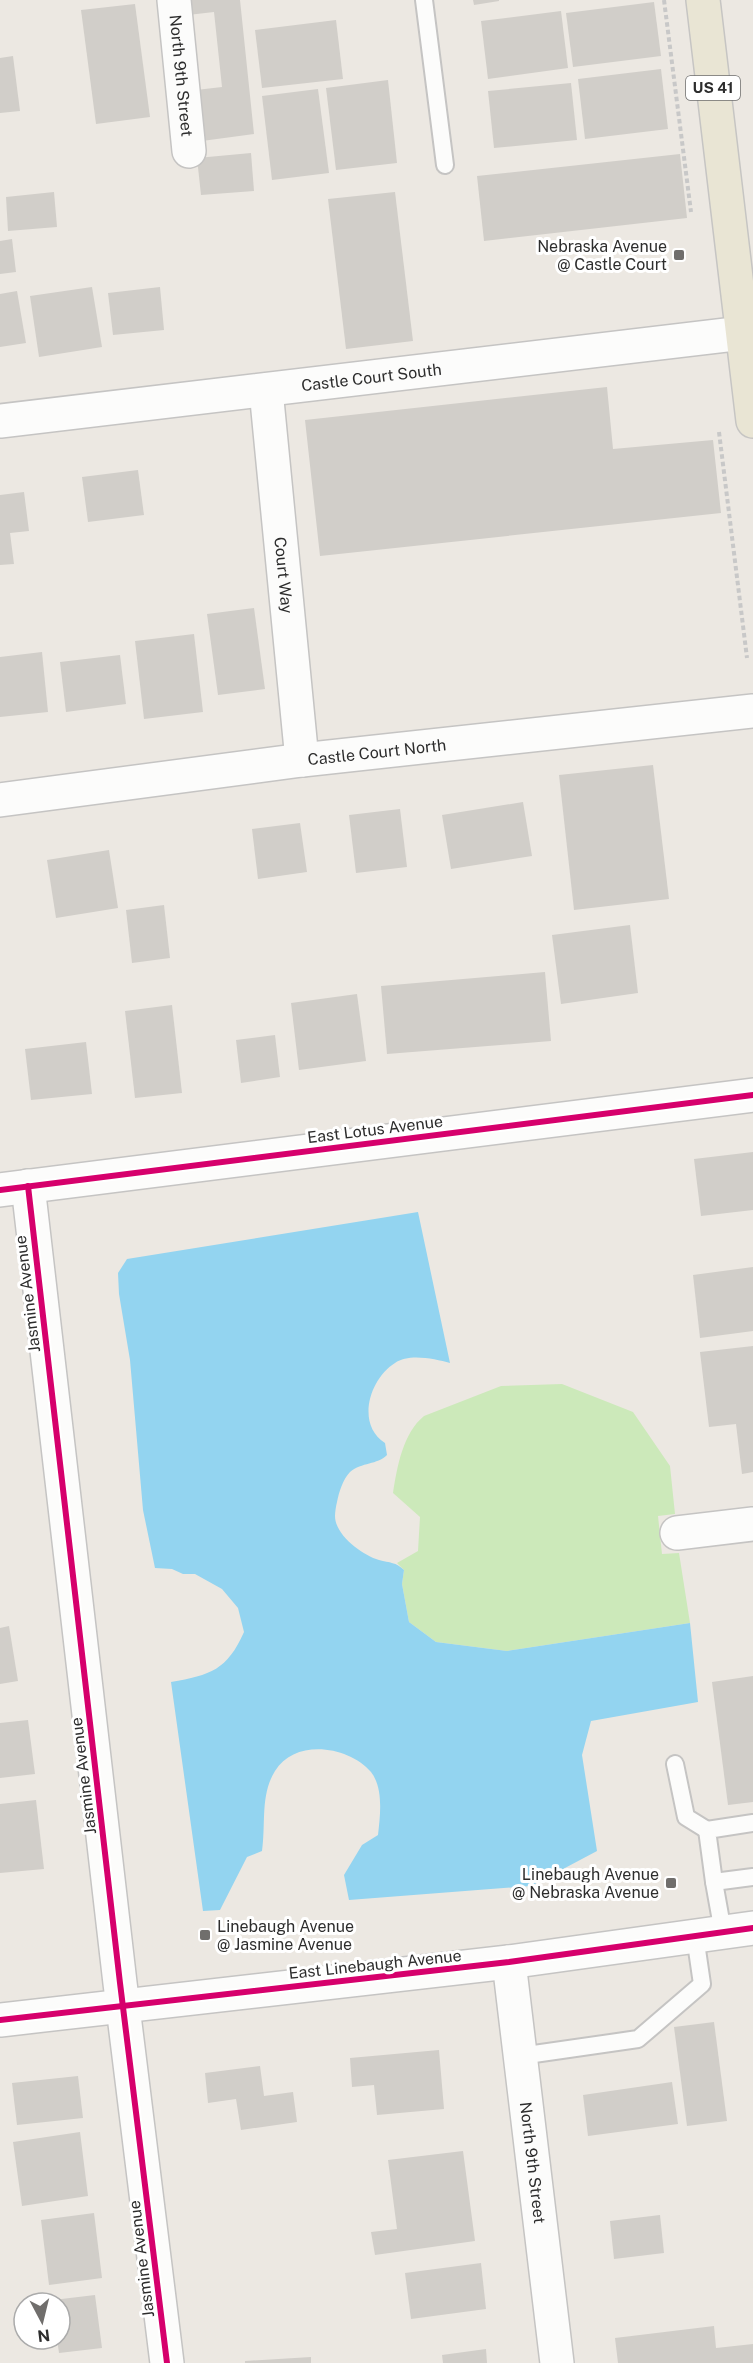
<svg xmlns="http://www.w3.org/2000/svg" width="753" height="2363" viewBox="0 0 753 2363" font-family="'Public Sans',sans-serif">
<rect width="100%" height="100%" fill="#ece8e2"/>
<path fill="#cce9ba" d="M562,1384L633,1412L670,1466L675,1514L658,1516L662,1554L679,1553L690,1623L507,1651L436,1642L409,1622L402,1584L404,1570L397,1563L418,1551L420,1517L393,1493C397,1467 403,1433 424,1416L501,1386Z"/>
<path fill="#93d4f0" d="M418,1212L450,1363C435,1359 409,1353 395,1363C369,1379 356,1425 385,1443L387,1455C377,1465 362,1462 350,1472C343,1479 339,1492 337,1502C336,1506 335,1512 335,1516C335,1535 362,1555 379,1560C390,1563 396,1562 404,1570L402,1584L409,1622L436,1642L507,1651L690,1623L698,1702L591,1721L582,1755L597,1851L531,1886L349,1900L344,1875L362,1845L378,1835C380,1816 384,1789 371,1772C349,1746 295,1738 275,1771C260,1795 266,1824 262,1851L247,1857L220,1910L203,1911L171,1682C211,1675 227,1670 244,1632L238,1608L222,1589L195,1574H183L172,1569L155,1568L143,1510L130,1360L119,1294L118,1273L127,1259Z"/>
<g fill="#d1cec9">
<path d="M186,0H240L254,134L202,141L196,90L222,87L214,12L188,15Z"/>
<path d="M473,0H499V1L474,5Z"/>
<path d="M654,2L661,56L573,67L566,13Z"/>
<path d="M135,4L150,117L96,124L81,10Z"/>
<path d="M561,11L568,68L488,79L481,21Z"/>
<path d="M336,20L343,79L262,88L255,30Z"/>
<path d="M13,56L20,111L0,113V58Z"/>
<path d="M661,69L668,129L585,139L578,79Z"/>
<path d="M388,80L397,163L336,170L326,88Z"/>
<path d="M571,83L577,140L494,148L488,91Z"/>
<path d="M318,89L329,173L272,180L262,96Z"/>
<path d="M251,153L254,191L201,195L197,158Z"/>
<path d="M680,154L687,218L484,241L477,176Z"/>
<path d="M54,192L57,227L8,231L6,197Z"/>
<path d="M395,192L413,341L346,349L328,199Z"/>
<path d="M12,239L16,272L0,274V241Z"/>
<path d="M92,287L102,347L39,357L30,296Z"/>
<path d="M160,287L164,330L113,335L108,293Z"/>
<path d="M17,291L26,343L0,347V294Z"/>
<path d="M607,387L613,449L713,440L721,513L320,556L305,420Z"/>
<path d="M138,470L144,515L88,522L82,477Z"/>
<path d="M24,492L29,531L10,533L14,564L0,565V495Z"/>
<path d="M254,608L265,689L218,695L207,614Z"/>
<path d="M194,634L203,712L144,719L135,641Z"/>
<path d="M42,652L48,712L0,717V657Z"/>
<path d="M120,655L126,704L66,712L60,662Z"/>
<path d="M653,765L669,899L574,910L559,775Z"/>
<path d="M523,802L532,856L451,869L442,815Z"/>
<path d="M400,809L407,867L356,873L349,815Z"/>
<path d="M300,823L307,872L258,879L252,829Z"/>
<path d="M109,850L118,908L56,918L47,860Z"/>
<path d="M164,905L170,958L132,963L126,910Z"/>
<path d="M630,925L638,993L561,1004L552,935Z"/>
<path d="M545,972L551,1041L387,1054L381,986Z"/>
<path d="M357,994L366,1061L299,1070L291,1003Z"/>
<path d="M172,1005L182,1093L135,1098L125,1011Z"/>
<path d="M275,1035L280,1077L241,1083L236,1040Z"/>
<path d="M86,1042L92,1094L31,1100L25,1049Z"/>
<path d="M753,1152V1210L701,1216L694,1159Z"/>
<path d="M753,1267V1331L700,1338L693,1275Z"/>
<path d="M753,1346V1472L742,1474L736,1424L709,1427L700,1352Z"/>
<path d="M9,1626L18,1681L0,1684V1628Z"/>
<path d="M753,1676V1802L728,1805L712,1682Z"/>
<path d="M28,1720L35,1774L0,1778V1723Z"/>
<path d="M36,1800L44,1869L0,1873V1804Z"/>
<path d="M714,2022L727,2121L687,2126L674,2027Z"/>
<path d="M439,2050L444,2109L377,2115L374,2085L352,2087L350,2058Z"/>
<path d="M260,2066L264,2096L293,2092L297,2122L241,2130L236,2099L208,2103L205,2073Z"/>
<path d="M78,2076L83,2118L17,2125L12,2083Z"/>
<path d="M672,2082L678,2124L588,2136L583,2095Z"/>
<path d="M80,2132L88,2196L22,2206L13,2142Z"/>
<path d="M463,2151L475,2241L375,2255L371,2232L397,2229L388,2160Z"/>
<path d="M94,2213L102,2278L49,2285L41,2220Z"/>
<path d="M660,2215L664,2253L614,2259L610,2221Z"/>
<path d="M481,2263L486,2309L411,2319L405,2273Z"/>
<path d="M95,2295L102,2348L59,2353L57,2339H60V2303H53V2300Z"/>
<path d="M714,2326L716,2348L753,2344V2363H618L615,2338Z"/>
<path d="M486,2349L487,2363H443L442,2355Z"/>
<path d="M311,2357V2363H245V2361Z"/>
</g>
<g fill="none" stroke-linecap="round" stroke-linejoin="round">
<defs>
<g id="service">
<path d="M424,0L445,165"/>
<path d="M675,1764L686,1817L707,1830"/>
<path d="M714,1882L707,1830L753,1823"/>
<path d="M723,1932L714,1882L753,1877"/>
<path d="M520,2056L638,2039L702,1984L695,1936"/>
</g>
<g id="minor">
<path id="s1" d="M174,0L189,151"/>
<path id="s2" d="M266,390L302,760"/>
<path id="s3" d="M0,421L743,333"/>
<path id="s4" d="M0,800L302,760L753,711"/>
<path d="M28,1186L120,1983L167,2363"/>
<path d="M0,1190L753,1095"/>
<path d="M677,1533L753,1524"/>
<path id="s5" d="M509,1962L557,2363"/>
</g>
<path id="tertiary" d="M0,2020L509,1962L753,1928"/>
<path id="primary" d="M703,0L753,421"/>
</defs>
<use href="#service" stroke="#c5c4c3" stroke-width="20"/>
<use href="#minor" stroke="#c5c4c3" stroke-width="36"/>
<use href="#tertiary" stroke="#c5c4c3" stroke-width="36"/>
<use href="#primary" stroke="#c6c5c3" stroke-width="36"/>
<g stroke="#c8c8c8" stroke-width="4" stroke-dasharray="4.5 3" stroke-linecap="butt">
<path d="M664,0L691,212"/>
<path d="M719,432L747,658"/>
</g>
<use href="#service" stroke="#fcfcfb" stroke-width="16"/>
<use href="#minor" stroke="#fcfcfb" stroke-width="33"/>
<use href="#tertiary" stroke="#fcfcfb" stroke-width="33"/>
<use href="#primary" stroke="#e9e5d4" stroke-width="33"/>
<defs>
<g id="cycleway">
<path d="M28,1186L120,1983L167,2363"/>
<path d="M0,1190L753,1095"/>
<path d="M0,2020L509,1962L753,1928"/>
</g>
</defs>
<use href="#cycleway" stroke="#fff" stroke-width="10"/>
<use href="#cycleway" stroke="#d6006c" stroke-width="6"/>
</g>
<g fill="#706e6c" stroke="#fff" stroke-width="2">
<rect x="673" y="249" width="12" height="12" rx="3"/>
<rect x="665" y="1877" width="12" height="12" rx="3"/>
<rect x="199" y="1929" width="12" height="12" rx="3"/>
</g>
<g text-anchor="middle" stroke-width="6" stroke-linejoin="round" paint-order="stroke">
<rect fill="#fff" stroke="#6c6c6c" stroke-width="1.5" x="686" y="76" width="54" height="24" rx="4.5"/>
<g font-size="15" font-weight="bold" fill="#2d2d2d">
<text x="713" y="93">US 41</text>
</g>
<g font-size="16" fill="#2d2d2d" stroke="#fff">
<text dy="6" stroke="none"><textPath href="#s1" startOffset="76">North 9th Street</textPath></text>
<text dy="6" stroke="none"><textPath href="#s3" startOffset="374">Castle Court South</textPath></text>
<text dy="6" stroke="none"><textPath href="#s2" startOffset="186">Court Way</textPath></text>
<text dy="6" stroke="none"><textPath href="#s4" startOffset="380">Castle Court North</textPath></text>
<text transform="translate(375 1129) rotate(-7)" y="6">East Lotus Avenue</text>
<text transform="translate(27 1294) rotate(-97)" y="6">Jasmine Avenue</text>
<text transform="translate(83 1776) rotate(-97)" y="6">Jasmine Avenue</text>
<text transform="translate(375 1964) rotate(-6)" y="6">East Linebaugh Avenue</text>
<text dy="6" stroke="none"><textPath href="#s5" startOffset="202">North 9th Street</textPath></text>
<text transform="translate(141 2259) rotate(-97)" y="6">Jasmine Avenue</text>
</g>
<g font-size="16" fill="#2d2d2d" stroke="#fff" text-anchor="end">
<text x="667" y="252">Nebraska Avenue<tspan x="667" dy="18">@ Castle Court</tspan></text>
<text x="659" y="1880">Linebaugh Avenue<tspan x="659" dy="18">@ Nebraska Avenue</tspan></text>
<text x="217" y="1932" text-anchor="start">Linebaugh Avenue<tspan x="217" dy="18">@ Jasmine Avenue</tspan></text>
</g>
</g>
<g transform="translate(42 2321) rotate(173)"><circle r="28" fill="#ffffff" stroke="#ababab" stroke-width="1.5"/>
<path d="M0-4.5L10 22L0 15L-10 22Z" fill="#706e6c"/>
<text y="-9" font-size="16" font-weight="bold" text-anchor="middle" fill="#2d2d2d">N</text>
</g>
</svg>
